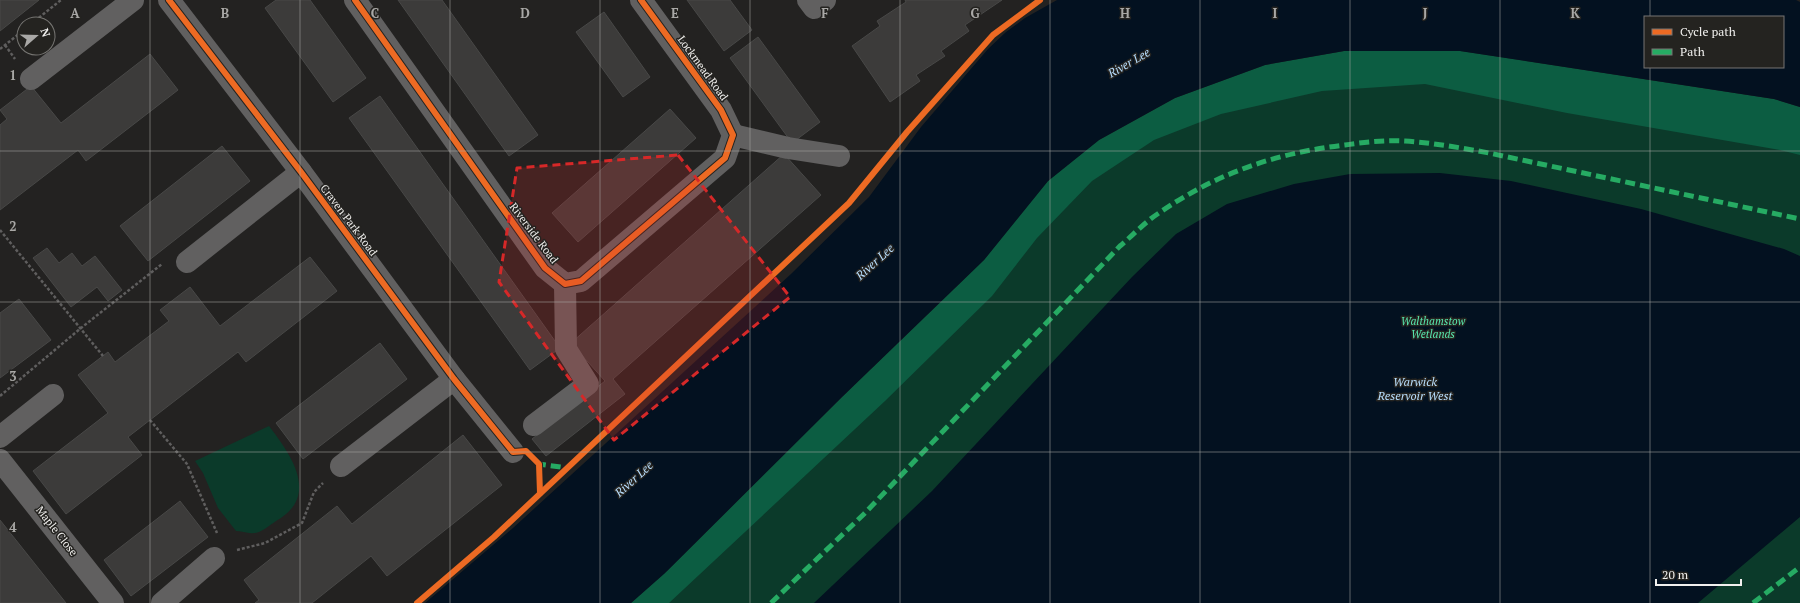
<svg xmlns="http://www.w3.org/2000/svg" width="1800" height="603" viewBox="0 0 1800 603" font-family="'PT Serif',serif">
<rect width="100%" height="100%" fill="#232221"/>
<g fill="#0b3a2a">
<path d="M1460,51L1615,75L1800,107V603H631L665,573L984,260L1048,181L1099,140Z"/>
<path d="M269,426C292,456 320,496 276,521C270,525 261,533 254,533C249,534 241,531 236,531L218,508L203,473L195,461Z"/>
</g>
<path fill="#0c5d42" d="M1344,51H1460L1774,99L1800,107V155L1780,150L1567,113L1425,84L1322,91L1221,114L1154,140L1092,181L1037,238L992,296L885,401L669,603H631L665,573L843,396L984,260L1048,181L1099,140L1175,98L1265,65Z"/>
<g fill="#031120" fill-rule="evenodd">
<path d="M1057,0H1796L1800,2V107L1774,99L1460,51H1344L1265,65L1175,98L1099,140L1048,181L984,260L843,396L665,573L631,603H425L513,528L791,274L869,197L921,127L988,49L1006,32L1025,18ZM1645,17H1783V67H1645Z"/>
<path d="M1440,173L1511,181L1641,209L1784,249L1800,256V517L1698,603H814L932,491L1132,277L1176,234L1227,204L1294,184L1350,174Z"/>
</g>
<g fill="#3c3b3a" stroke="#484847">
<path d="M0,0H39L0,31Z"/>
<path d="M276,0H310L366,78L333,102L265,8Z"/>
<path d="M398,0H442L538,135L509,156Z"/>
<path d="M687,0H730L752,30L724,51Z"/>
<path d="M905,0H1002L965,25L969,31L941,51L945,56L916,75L920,81L890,102L852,46L880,26L877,21L906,2Z"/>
<path d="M604,12L650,77L623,97L576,32Z"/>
<path d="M758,37L820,122L792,143L730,58Z"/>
<path d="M150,54L178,90L86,161L78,150L0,210V125L7,119L0,110L31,86L61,123Z"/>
<path d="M380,96L560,348L530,370L349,118Z"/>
<path d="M670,109L696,138L578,242L552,213Z"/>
<path d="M222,146L250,181L148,261L120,226Z"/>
<path d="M784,154L821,195L613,379L625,394L546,456L532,439L605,381L571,343Z"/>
<path d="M47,248L59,263L72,253L82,266L95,256L122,290L108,301L97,287L71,307L33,258Z"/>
<path d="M310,257L337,291L246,362L238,352L128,437L142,455L66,514L33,471L108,413L78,375L108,352L115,362L169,321L160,310L190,287L220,326Z"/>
<path d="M19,299L51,340L0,378V313Z"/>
<path d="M380,343L407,379L303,459L276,423Z"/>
<path d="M463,435L502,485L387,576L371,556L312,603H255L259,600L244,580L337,506L352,524Z"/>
<path d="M180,501L208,537L131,596L104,560Z"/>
<path d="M0,520L66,603H0Z"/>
</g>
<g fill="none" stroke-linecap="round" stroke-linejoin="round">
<g stroke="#5f5e5e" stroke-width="2.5" stroke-dasharray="3 2" stroke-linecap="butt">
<path d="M31,24L61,0"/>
<path d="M5,45L15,59"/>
<path d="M0,49L24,30"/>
<path d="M0,230L103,356"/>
<path d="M0,396L81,328L162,264"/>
<path d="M150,420L187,464L217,533"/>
<path d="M237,550L265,543L302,523L314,492L323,483"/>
</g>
<g stroke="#616060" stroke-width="22">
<path d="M169,0L301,172L454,379L513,452"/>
<path d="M355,0L545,268L565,284L581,281L725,158L733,135L721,110L641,0"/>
<path d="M808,0L814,8L825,0"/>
<path d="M31,79L133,0"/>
<path d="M733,135L788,148L839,156"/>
<path d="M187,262L301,172"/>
<path d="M534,425L588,384L566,349L565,284"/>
<path d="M0,437L53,395"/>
<path d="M0,460L113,603"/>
<path d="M341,466L454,379"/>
<path d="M162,603L214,558"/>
</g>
<g stroke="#26ab63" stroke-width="5" stroke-dasharray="10 5" stroke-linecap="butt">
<path d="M538,467L539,464L567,468"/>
<path d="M771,603L864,514L1120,246C1133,235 1145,222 1159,213C1217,173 1276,153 1345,145C1365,142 1386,140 1405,141C1434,143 1462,148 1489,153L1800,219"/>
<path d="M1753,603L1800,567"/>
</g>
<defs>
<g id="cycleway">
<path d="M169,0L301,172L454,379L513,452L526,451L539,464L540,493"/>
<path d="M355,0L545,268L565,284L581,281L725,158L733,135L721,110L641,0"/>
<path d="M417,603L494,537L849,203L907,132L993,35L1040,0"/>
</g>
</defs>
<use href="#cycleway" stroke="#242320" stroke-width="8"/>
<use href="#cycleway" stroke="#ed6a23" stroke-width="6"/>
</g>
<path fill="#d62828" fill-opacity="0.2" stroke="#d62828" stroke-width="3" stroke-dasharray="8 5" stroke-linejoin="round" d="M678,155L790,297L614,440L499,282L517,168Z"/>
<path fill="none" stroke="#a9a8a6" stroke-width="1" stroke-opacity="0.55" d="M150,0V603M300,0V603M450,0V603M600,0V603M750,0V603M900,0V603M1050,0V603M1200,0V603M1350,0V603M1500,0V603M1650,0V17M1650,67V603M0,151H1800M0,302H1800M0,452H1800"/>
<g text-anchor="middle" stroke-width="3" stroke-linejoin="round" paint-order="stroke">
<g font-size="11" fill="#f1f0ee" stroke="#242320">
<text transform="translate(703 68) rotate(54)" y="4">Lockmead Road</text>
<text transform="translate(349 220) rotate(53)" y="4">Craven Park Road</text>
<text transform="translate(534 233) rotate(53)" y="4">Riverside Road</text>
<text transform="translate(57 531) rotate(52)" y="4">Maple Close</text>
</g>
<g font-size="11" font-style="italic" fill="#58e7ae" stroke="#242320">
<text x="1433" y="325">Walthamstow<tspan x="1433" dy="13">Wetlands</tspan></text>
</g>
<g font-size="12" font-style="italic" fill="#b7ddfc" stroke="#242320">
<text transform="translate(1129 63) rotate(-30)" y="4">River Lee</text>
<text transform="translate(875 262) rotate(-42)" y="4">River Lee</text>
<text x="1415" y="386">Warwick<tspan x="1415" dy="14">Reservoir West</tspan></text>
<text transform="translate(634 479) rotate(-42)" y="4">River Lee</text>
</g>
</g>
<g font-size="13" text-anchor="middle" font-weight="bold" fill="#a9a8a6" stroke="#242320" stroke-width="3" stroke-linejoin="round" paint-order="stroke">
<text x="75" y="18">A</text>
<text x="225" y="18">B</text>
<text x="375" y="18">C</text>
<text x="525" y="18">D</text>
<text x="675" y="18">E</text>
<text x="825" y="18">F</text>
<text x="975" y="18">G</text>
<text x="1125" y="18">H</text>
<text x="1275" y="18">I</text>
<text x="1425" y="18">J</text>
<text x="1575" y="18">K</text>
<text x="13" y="80">1</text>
<text x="13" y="231">2</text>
<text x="13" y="381">3</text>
<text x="13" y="532">4</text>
</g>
<rect x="1644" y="16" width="140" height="52" fill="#242320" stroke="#767572"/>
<rect x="1652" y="29" width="20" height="6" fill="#ed6a23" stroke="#767572"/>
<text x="1680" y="36" font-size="12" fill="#f1f0ee">Cycle path</text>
<rect x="1652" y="49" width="20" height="6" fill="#26ab63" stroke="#767572"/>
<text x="1680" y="56" font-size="12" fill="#f1f0ee">Path</text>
<g transform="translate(36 36) rotate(70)"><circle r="19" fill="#242320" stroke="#767572"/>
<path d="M0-3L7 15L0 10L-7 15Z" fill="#a9a8a6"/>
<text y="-6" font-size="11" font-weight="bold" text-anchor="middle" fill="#f1f0ee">N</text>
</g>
<path d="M1656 579v6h85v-6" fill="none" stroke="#f1f0ee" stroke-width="2"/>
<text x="1662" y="579" font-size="12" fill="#f1f0ee" stroke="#242320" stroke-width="3" paint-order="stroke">20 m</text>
</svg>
